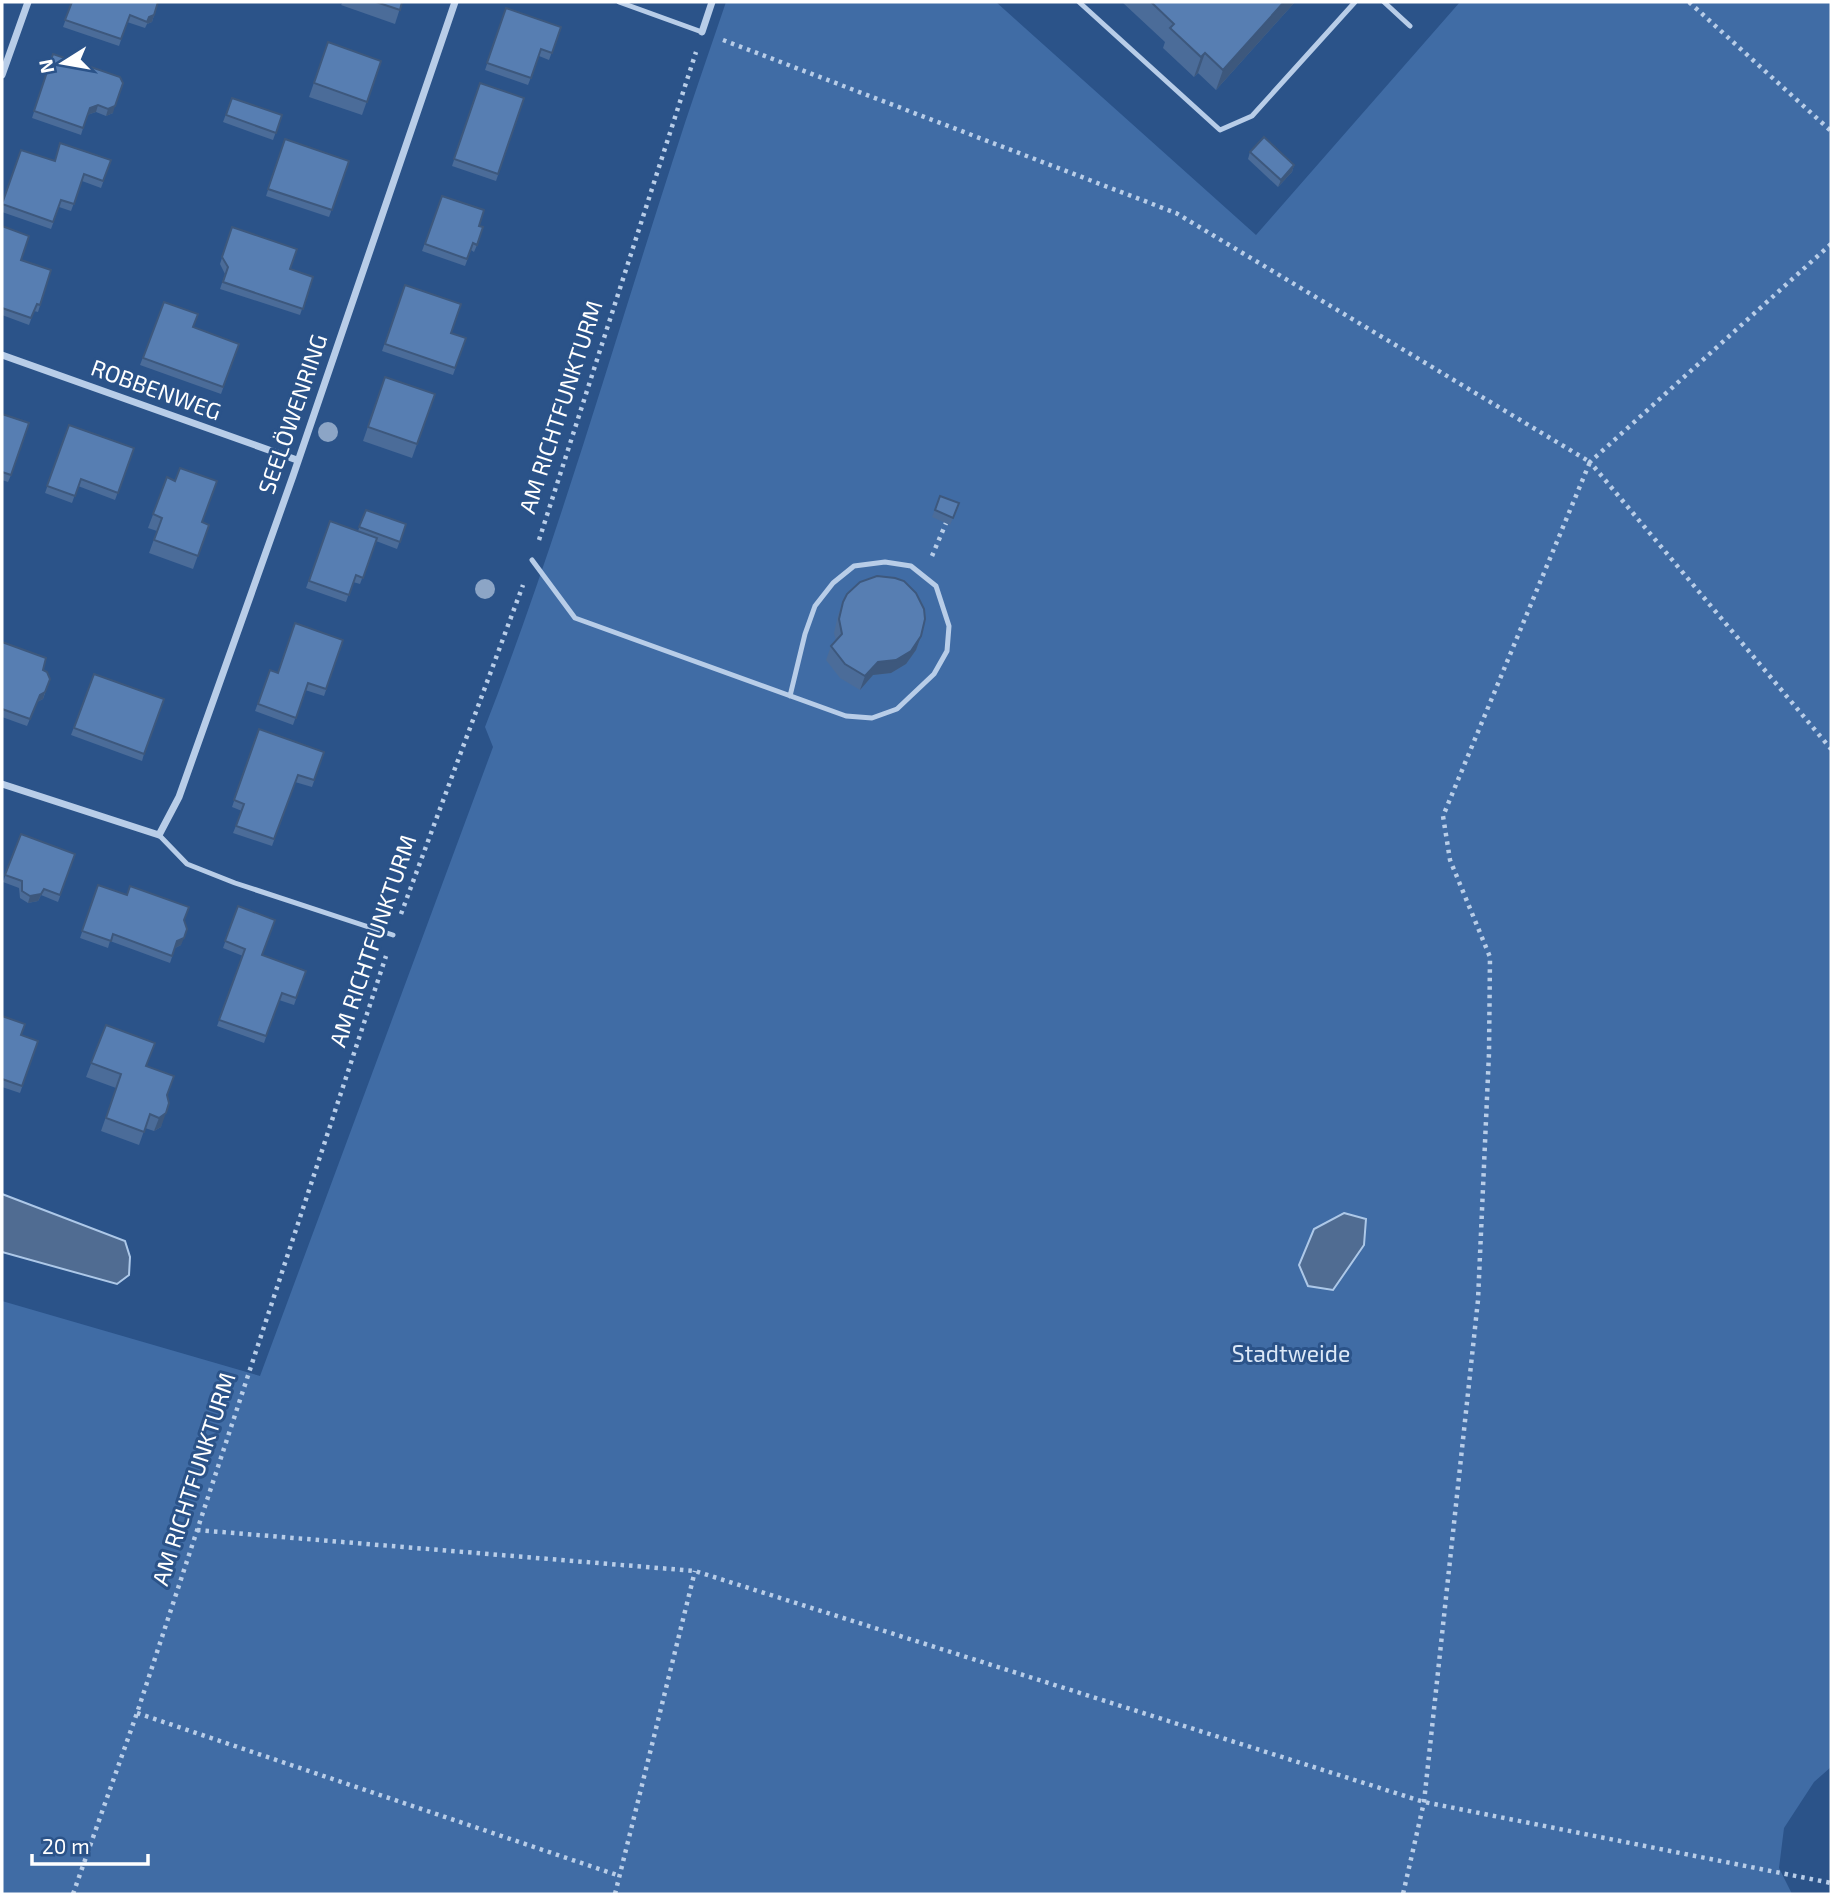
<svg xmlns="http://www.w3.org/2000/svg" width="1833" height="1896" viewBox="0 0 1833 1896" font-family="'Exo 2',sans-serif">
<rect width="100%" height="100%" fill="#2b5389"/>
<path fill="#406ca5" d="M726,2H996L1256,235L1460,2H1831V1767L1814,1782L1784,1828L1779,1868L1792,1894H2V1301L260,1376L493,747L485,727C557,542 611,352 672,163C689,109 708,55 726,2Z"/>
<g fill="#506c92" stroke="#adc8e8" stroke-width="2">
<path d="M2,1194L125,1241L130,1257L129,1275L117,1284L2,1252Z"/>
<path d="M1344,1213L1366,1219L1364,1245L1333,1290L1308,1286L1299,1265L1314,1229Z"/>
</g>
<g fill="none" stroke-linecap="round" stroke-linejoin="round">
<g stroke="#b8cde8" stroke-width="4.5" stroke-dasharray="3.5 5" stroke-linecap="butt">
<path d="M1689,2L1831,131"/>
<path d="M723,40L1176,213L1590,462L1443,816L1450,860L1490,957L1489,1053L1478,1300L1424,1802L1403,1894"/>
<path d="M1831,244L1590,462L1831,749"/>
<path d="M539,540L696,52"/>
<path d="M932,556L946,523"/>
<path d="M401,914L523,585"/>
<path d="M197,1530L695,1571L1424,1802L1831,1883"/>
<path d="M137,1713L620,1876"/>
<path d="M73,1894L137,1713L386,956"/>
<path d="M615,1894L695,1571"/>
</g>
<g stroke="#b8cde8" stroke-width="5">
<path d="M619,2L702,32"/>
<path d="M1079,2L1220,130L1252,116L1355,2"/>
<path d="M1384,2L1410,26"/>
<path d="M532,560L575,618L846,716L872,718L897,709L934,674L947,651L949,626L936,586L911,566L885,562L854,566L833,583L815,606L805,634L790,696"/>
<path d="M159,835L187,864L235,883L393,935"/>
</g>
<g stroke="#b8cde8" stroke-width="7">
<path d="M702,32L712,2"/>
<path d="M2,75L28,2"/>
<path d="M2,355L297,460"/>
<path d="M2,784L159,835L179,797L293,476L455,2"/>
</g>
</g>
<g fill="#8ca5c6">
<circle cx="328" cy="432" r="10"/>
<circle cx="485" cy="589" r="10"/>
</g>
<g fill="#4b6c99">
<path d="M72,2H158L152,22L147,24L145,28L127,22L119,46L63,27Z"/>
<path d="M343,2H402L395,24L341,5Z"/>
<path d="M1122,2H1295L1216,90L1198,73L1194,77L1163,48L1165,42Z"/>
<path d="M506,8L561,27L549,60L539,56L528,85L485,70Z"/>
<path d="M328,42L381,61L362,115L309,97Z"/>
<path d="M53,54L113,113L106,116L96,112L87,115L81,135L32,118Z"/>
<path d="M480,83L524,98L496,181L452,166Z"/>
<path d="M232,98L282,115L273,140L223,122Z"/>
<path d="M285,139L349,161L329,217L266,196Z"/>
<path d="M21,150L54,161L111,160L101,188L82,181L71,211L59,207L51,229L2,212V205Z"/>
<path d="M1250,152L1294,165L1292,172L1278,187L1248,159Z"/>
<path d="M442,196L479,226L477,245L474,252L471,250L465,266L422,251Z"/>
<path d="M2,226L21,260L51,270L38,312L34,311L29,325L2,315Z"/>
<path d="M232,227L290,269L313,277L300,315L220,289L225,274L220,264Z"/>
<path d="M405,285L451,333L466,338L453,375L382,351Z"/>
<path d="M164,302L193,327L239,344L221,394L140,365Z"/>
<path d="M385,377L435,394L412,458L363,441Z"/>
<path d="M2,414L11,475L8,482L2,480Z"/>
<path d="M69,425L134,448L115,500L78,486L72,503L45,493Z"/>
<path d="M167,477L175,481L202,522L209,525L193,569L149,553L157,531L148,528Z"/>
<path d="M940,496L959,503L950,525L932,517Z"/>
<path d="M366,510L406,524L397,549L376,541L360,584L353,582L346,602L306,588L330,521L358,531Z"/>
<path d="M843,602L921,636L916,650L906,664L891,673L873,675L860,690L840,678L826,660L831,646L836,641L834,633L838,615Z"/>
<path d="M343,640L324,696L305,690L293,725L255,711L270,670L278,673Z"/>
<path d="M2,642L43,670L50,679L43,699L37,702L27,726L2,717Z"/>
<path d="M94,674L144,754L142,761L71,735Z"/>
<path d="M259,729L324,752L312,787L295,782L272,846L233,833L242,811L232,807Z"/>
<path d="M21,834L75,854L58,902L41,895L38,901L28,903L20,898L19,888L3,882Z"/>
<path d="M98,885L184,920L181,945L175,948L170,963L110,941L108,948L80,938Z"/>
<path d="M238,906L262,955L306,971L294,1005L279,1000L264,1043L217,1026L243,956L223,948Z"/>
<path d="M2,1016L21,1035L38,1041L20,1093L2,1087Z"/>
<path d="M106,1025L146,1066L167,1095L161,1127L154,1131L145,1128L139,1145L101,1131L116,1088L86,1077Z"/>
</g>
<g fill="#3d587d">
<path d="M1284,2H1295L1216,90L1223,70Z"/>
<path d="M154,15L152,22L147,24L149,17Z"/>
<path d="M1205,53L1198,73L1194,77L1201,57Z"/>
<path d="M98,105L96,112L87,115L90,108Z"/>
<path d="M115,106L113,113L106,116L108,109Z"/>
<path d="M1294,165L1292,172L1278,187L1281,180Z"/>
<path d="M921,636L916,650L906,664L891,673L873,675L860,690L865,676L878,662Z"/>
<path d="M45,692L43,699L37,702L27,726L40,695Z"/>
<path d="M44,889L38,901L28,903L30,896Z"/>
<path d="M184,938L181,945L175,948L177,941Z"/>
<path d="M166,1113L161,1127L154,1131L159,1118Z"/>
</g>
<g fill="#577eb2" stroke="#3d587d" stroke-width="2">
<path d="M72,2H158L154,15L149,17L147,22L130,15L121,39L65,20Z"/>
<path d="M376,2H402L400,10Z"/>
<path d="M1151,2H1284L1223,70L1205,53L1201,57L1170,28L1174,24Z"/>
<path d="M506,8L561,27L552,53L541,49L531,78L487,63Z"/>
<path d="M328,42L381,61L367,102L314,83Z"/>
<path d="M53,54L120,77L123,83L115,106L108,109L98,105L90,108L83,128L34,111Z"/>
<path d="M480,83L524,98L498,174L454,159Z"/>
<path d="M232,98L282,115L276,133L226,115Z"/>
<path d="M1264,137L1294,165L1281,180L1250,152Z"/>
<path d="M285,139L349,161L332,210L268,189Z"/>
<path d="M60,143L111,160L103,181L84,174L74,204L61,200L53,222L2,204L21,150L55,161Z"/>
<path d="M442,196L484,210L479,226L483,227L477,245L473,243L467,259L425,244Z"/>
<path d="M2,226L29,236L21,260L51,270L40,305L37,304L31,318L2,308Z"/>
<path d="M232,227L297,249L290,269L313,277L303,309L223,282L228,267L222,257Z"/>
<path d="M405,285L461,304L451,333L466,338L455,368L385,344Z"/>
<path d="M164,302L198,314L193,327L239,344L223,387L143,358Z"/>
<path d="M385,377L435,394L417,444L368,427Z"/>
<path d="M2,414L29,423L11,475L2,472Z"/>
<path d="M69,425L134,448L118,493L81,479L75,496L47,486Z"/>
<path d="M180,468L217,481L202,522L209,525L198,556L154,540L162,518L153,514L167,477L175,481Z"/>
<path d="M940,496L959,503L953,518L935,510Z"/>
<path d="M366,510L406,524L400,542L359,527Z"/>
<path d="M330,521L377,538L363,578L356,575L349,595L309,581Z"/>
<path d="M877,576L895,578L904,581L916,593L924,609L925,619L921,636L911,651L896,660L878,662L865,676L845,664L831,646L842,634L839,619L843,602L847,594L860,582Z"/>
<path d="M295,623L343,640L326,689L308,683L296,718L258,704L270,670L278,673Z"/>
<path d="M2,642L46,658L43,670L47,672L50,679L45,692L40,695L30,719L2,709Z"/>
<path d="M94,674L164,699L144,754L74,728Z"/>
<path d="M259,729L324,752L314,780L298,775L274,839L236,826L244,804L234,800Z"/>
<path d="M21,834L75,854L60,895L44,889L41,894L30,896L22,891V881L5,875Z"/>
<path d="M98,885L127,895L130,886L189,907L184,920L187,929L184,938L177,941L172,956L113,934L111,941L82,931Z"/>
<path d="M238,906L275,920L262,955L306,971L296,998L282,993L266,1036L219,1020L245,949L225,941Z"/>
<path d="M2,1016L25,1024L21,1035L38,1041L22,1086L2,1079Z"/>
<path d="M106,1025L155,1043L146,1066L174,1076L167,1095L169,1103L166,1113L159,1118L150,1114L144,1132L106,1118L121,1074L91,1063Z"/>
</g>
<g text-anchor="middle" stroke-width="6" stroke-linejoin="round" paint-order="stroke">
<g font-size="23" fill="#fff" stroke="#2b5389">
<text transform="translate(156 390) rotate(20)" y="8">ROBBENWEG</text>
<text transform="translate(561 407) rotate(-72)" y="8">AM RICHTFUNKTURM</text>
<text transform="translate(293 414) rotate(-71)" y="8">SEELÖWENRING</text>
<text transform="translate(373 941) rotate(-71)" y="8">AM RICHTFUNKTURM</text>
<text transform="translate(194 1479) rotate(-72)" y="8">AM RICHTFUNKTURM</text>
</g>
<g font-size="23" fill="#dce8f7" stroke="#2b5389">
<text x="1291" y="1362">Stadtweide</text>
</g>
</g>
<rect width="1833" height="1896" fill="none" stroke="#ffffff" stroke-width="7"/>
<g transform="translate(63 63) rotate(259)" stroke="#2b5389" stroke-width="5" paint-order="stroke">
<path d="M0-5L12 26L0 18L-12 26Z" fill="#ffffff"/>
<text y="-10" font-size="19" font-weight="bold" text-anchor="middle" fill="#ffffff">N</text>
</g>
<path d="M32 1854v10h116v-10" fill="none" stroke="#ffffff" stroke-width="3.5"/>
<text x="42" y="1854" font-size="21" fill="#ffffff" stroke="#2b5389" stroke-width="5" paint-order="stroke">20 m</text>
</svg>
